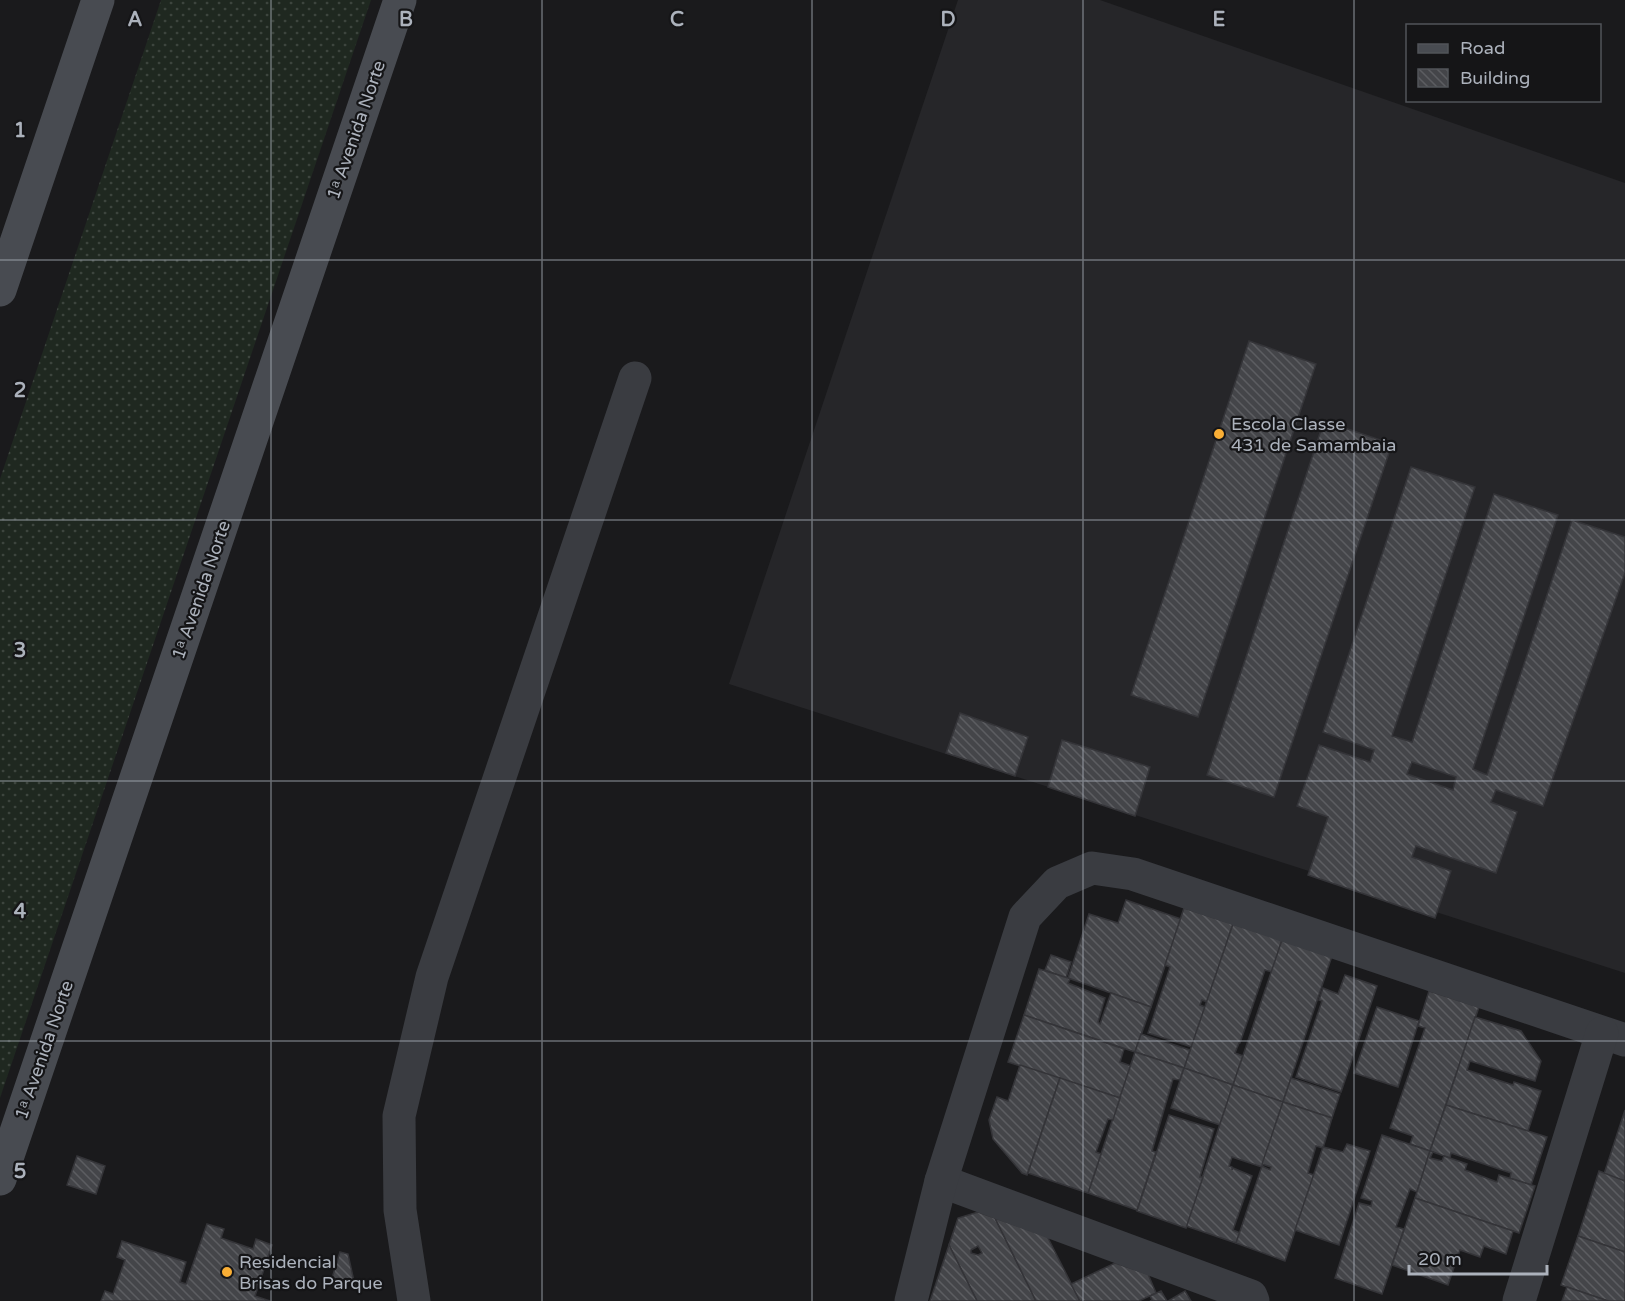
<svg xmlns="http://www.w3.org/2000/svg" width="1625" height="1301" viewBox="0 0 1625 1301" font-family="'Varela Round',sans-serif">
<defs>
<pattern id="grass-dots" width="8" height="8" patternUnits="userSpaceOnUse" patternTransform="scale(1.5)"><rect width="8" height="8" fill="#1f2820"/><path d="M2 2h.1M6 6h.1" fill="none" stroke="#3d453e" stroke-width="1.8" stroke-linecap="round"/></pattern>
<pattern id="building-back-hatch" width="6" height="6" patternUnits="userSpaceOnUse" patternTransform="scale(1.5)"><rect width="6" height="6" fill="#444549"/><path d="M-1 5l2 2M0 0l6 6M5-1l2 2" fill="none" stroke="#5c5d61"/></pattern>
</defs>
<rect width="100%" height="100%" fill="#1a1a1c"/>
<path fill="#262629" d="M958,0H1100L1625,183V973L729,684Z"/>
<path fill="url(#grass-dots)" d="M161,0H371L0,1098V479Z"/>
<g fill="url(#building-back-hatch)" stroke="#343438" stroke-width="1.5" fill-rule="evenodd">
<path d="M1249,341L1316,364L1198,717L1131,695Z"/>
<path d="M1324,421L1392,444L1274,797L1207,775Z"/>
<path d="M1411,467L1475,487L1392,736L1412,742L1494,494L1558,515L1473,769L1487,775L1572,520L1625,537V573L1543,806L1496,790L1491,802L1517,812L1496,873L1416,846L1412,857L1451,871L1435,918L1308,875L1328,817L1297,806L1319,745L1370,762L1374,750L1323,732ZM1412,762L1456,777L1453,790L1407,774Z"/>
<path d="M960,713L1028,737L1015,776L946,753Z"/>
<path d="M1062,740L1150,767L1135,816L1048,787Z"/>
<path d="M1126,900L1181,919L1151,1007L1068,978L1089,914L1118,923Z"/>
<path d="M1184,908L1233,924L1207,1002L1202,1000L1200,1005L1205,1007L1192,1047L1148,1033L1170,967L1165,965Z"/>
<path d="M1233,924L1282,940L1272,972L1265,970L1240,1043H1239L1235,1053L1243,1056L1233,1085L1184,1068Z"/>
<path d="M1282,940L1332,956L1283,1102L1233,1085Z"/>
<path d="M1051,955L1071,962L1066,978L1045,970Z"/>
<path d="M1039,969L1068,978L1070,979L1068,983L1105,998L1098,1022L1100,1024L1111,993L1151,1007L1135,1052L1024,1015Z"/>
<path d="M1345,975L1377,986L1341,1092L1296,1077L1322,1001L1319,1000L1323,988L1338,994Z"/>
<path d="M1429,991L1479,1007L1430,1151L1410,1144L1413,1136L1390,1128L1425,1028L1418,1026Z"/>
<path d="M1377,1007L1419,1021L1398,1087L1354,1073Z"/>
<path d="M1024,1015L1124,1049L1120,1062L1131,1066L1120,1098L1008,1062Z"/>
<path d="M1475,1017L1521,1031L1541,1061L1535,1081L1470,1061L1467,1070L1513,1085L1514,1082L1541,1091L1528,1131L1446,1105Z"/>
<path d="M1141,1034L1190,1050L1184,1068L1135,1052Z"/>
<path d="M1135,1052L1184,1068L1180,1080L1173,1079L1152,1151L1156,1152L1137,1210L1088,1193Z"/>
<path d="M1020,1065L1060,1078L1027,1175L1022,1173L993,1139L989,1120L997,1097L1008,1101Z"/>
<path d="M1184,1068L1233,1085L1220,1125L1171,1108Z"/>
<path d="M1060,1078L1120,1098L1113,1120L1108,1119L1096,1152L1101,1154L1088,1193L1028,1173Z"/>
<path d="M1291,1078L1340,1094L1332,1118L1283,1102Z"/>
<path d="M1233,1085L1283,1102L1262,1167L1232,1157L1229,1166L1232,1167V1170L1233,1168L1252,1176L1233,1230L1240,1233L1236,1243L1186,1226Z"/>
<path d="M1283,1102L1332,1118L1323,1148L1316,1146L1308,1173L1314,1175L1285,1261L1236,1243L1262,1166L1270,1170L1271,1167L1262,1164Z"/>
<path d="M1446,1105L1547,1137L1531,1185L1510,1178L1511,1173L1451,1153L1450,1158L1430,1151Z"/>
<path d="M1625,1110V1181L1604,1174Z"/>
<path d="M1169,1115L1214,1129L1200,1177H1203L1186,1228L1137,1211Z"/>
<path d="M1382,1135L1430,1151L1417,1192L1410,1189L1396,1227L1404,1229L1382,1294L1335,1278L1359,1203L1371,1206L1372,1201L1361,1198Z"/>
<path d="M1347,1144L1370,1151L1339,1245L1295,1230L1323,1147L1343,1152Z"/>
<path d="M1430,1151L1433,1152L1430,1158L1442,1161L1444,1156L1467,1164L1465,1170L1497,1182L1499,1175L1535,1186L1519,1233L1415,1198Z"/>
<path d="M77,1156L105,1166L96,1194L67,1185Z"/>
<path d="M1599,1171L1625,1181V1252L1578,1236Z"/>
<path d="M1415,1198L1513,1231L1506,1254L1484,1246L1480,1257L1460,1250L1448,1285L1392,1265Z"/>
<path d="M978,1212L995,1218L1036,1301H977L949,1245L958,1218ZM978,1246L982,1253L978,1255L971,1253V1250Z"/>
<path d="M995,1218L1047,1236L1080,1301H1036Z"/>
<path d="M207,1224L224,1229L221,1238L253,1249L256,1239L272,1245L255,1296L270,1301H101L105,1291L113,1294L125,1260L117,1257L122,1241L186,1262L180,1282L186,1284Z"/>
<path d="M1578,1236L1625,1252V1301H1608L1561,1285Z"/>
<path d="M949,1245L977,1301H930Z"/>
<path d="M340,1252L348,1254L355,1286L332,1278Z"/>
<path d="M1115,1263L1148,1274L1156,1293L1139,1301H1080L1071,1284Z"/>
<path d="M1567,1287L1608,1301H1562Z"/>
<path d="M1161,1291L1167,1301H1150L1152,1300L1150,1296Z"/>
<path d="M1185,1291L1191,1301H1168Z"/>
</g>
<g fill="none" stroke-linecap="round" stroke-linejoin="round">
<g stroke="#3a3c41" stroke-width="33">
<path d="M941,1181L1251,1296L1253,1301"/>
<path d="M414,1301L400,1210L399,1116L432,977L635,378"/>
<path d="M911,1301L941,1181L1025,917L1057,883L1092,868L1133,874L1625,1040"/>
<path d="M1519,1301L1602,1033"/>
</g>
<g stroke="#484b51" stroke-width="33">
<path d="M0,290L98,0"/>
<path d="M0,1179L400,0"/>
</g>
</g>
<path fill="none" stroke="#acb2bc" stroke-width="1.5" stroke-opacity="0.55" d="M271,0V1301M542,0V1301M812,0V1301M1083,0V1301M1354,0V1301M0,260H1625M0,520H1625M0,781H1625M0,1041H1625"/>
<g fill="#f9ae35" stroke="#151517" stroke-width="2">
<circle cx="1219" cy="434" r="6"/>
<circle cx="227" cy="1272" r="6"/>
</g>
<g text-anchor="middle" stroke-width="4.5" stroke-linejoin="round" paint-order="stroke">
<g font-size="18" fill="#acb2bc" stroke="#151517">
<text transform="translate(356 130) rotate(-71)" y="6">1ᵃ Avenida Norte</text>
<text transform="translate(201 590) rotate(-71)" y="6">1ᵃ Avenida Norte</text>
<text transform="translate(44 1050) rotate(-71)" y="6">1ᵃ Avenida Norte</text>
</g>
<g font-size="18" fill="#acb2bc" stroke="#151517" text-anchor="start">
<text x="1231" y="430">Escola Classe<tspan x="1231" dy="21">431 de Samambaia</tspan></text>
<text x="239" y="1268">Residencial<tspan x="239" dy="21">Brisas do Parque</tspan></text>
</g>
</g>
<g font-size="20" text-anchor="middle" font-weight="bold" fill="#acb2bc" stroke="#151517" stroke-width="4.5" stroke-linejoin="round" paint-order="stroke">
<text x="135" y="26">A</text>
<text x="406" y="26">B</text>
<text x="677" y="26">C</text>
<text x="948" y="26">D</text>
<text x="1219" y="26">E</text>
<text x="20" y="137">1</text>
<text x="20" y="397">2</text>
<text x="20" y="657">3</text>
<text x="20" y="918">4</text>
<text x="20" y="1178">5</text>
</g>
<rect x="1406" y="24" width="195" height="78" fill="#151517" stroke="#515459" stroke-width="1.5"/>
<rect x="1418" y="44" width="30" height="9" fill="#484b51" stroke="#515459" stroke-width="1.5"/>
<text x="1460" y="54" font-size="18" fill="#acb2bc">Road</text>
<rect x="1418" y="69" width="30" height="18" fill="url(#building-back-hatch)" stroke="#515459" stroke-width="1.5"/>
<text x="1460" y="84" font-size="18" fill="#acb2bc">Building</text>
<path d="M1409 1265v9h138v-9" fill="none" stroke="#acb2bc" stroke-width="3"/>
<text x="1418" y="1265" font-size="18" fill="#acb2bc" stroke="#151517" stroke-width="4.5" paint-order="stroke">20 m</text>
</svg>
